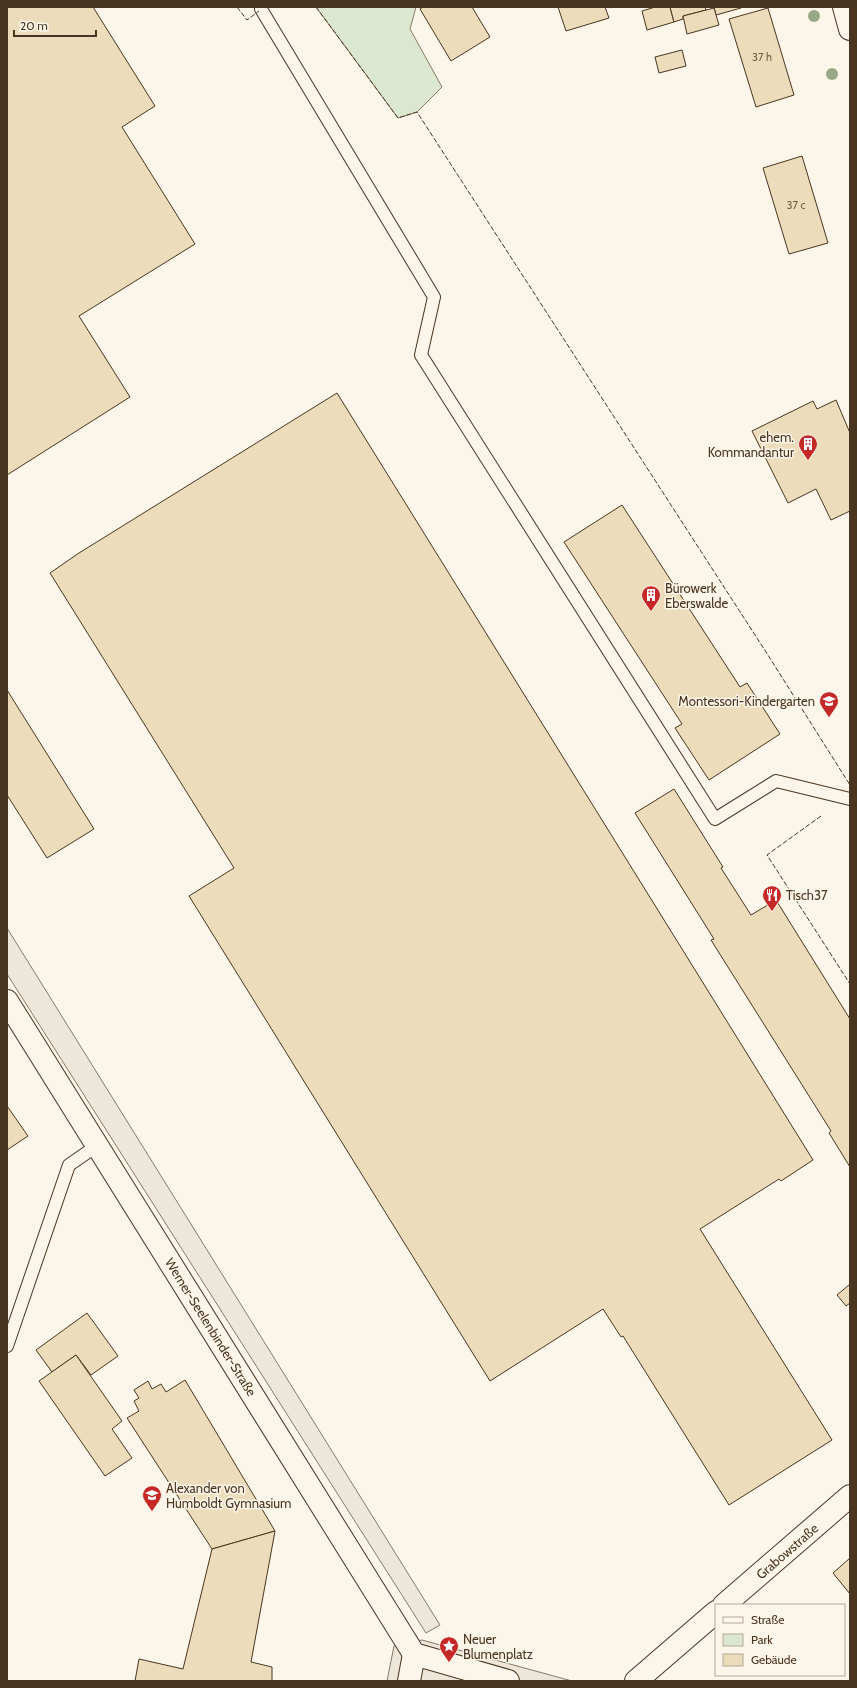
<svg xmlns="http://www.w3.org/2000/svg" width="857" height="1688" viewBox="0 0 857 1688" font-family="Cabin,sans-serif">
<rect width="100%" height="100%" fill="#fbf6e9"/>
<path fill="#dce7d0" stroke="#887966" d="M316,7H416L410,29L442,87L417,112L398,118Z"/>
<g fill="#ede7d9" stroke="#887966">
<path d="M7,928L440,1625L426,1633L7,974Z"/>
<path d="M422,1640L572,1681H387L394,1646Z"/>
</g>
<g fill="#ecdcbc" stroke="#4a3520">
<path d="M7,7H93L155,106L122,127L195,244L79,316L130,397L7,475Z"/>
<path d="M423,7H472L490,37L451,61L420,9Z"/>
<path d="M558,7H605L609,18L566,31Z"/>
<path d="M655,7H670L674,22L647,30L642,11Z"/>
<path d="M670,7H705L706,10L683,16V19L674,22Z"/>
<path d="M714,7H741V8L716,15Z"/>
<path d="M714,8L719,25L687,34L683,16Z"/>
<path d="M768,8L794,95L756,107L729,19Z"/>
<path d="M682,50L686,66L659,73L655,57Z"/>
<path d="M802,156L828,243L789,254L763,168Z"/>
<path d="M337,393L813,1160L781,1181L779,1179L700,1229L832,1440L729,1505L623,1336L621,1337L603,1309L490,1381L189,896L234,868L50,573L79,553Z"/>
<path d="M836,400L850,433V511L831,520L816,489L788,503L752,431L813,401L817,409Z"/>
<path d="M622,505L740,687L747,683L780,734L709,780L675,728L682,724L564,542Z"/>
<path d="M7,690L94,829L47,858L7,795Z"/>
<path d="M674,789L723,867L721,868L751,915L776,900L850,1019V1167L829,1133L831,1131L711,940L714,939L635,813Z"/>
<path d="M7,1106L28,1136L7,1150Z"/>
<path d="M850,1284V1303L846,1306L837,1295Z"/>
<path d="M87,1313L118,1356L91,1375L76,1355L52,1372L36,1350Z"/>
<path d="M76,1355L122,1421L112,1429L132,1458L105,1476L39,1381Z"/>
<path d="M185,1380L275,1531L212,1549L127,1418L139,1411L134,1401L139,1398L134,1390L148,1381L152,1389L161,1384L166,1392Z"/>
<path d="M275,1531L251,1662L272,1667V1681H135L139,1659L183,1669L212,1549Z"/>
<path d="M850,1558V1594L833,1573Z"/>
</g>
<g fill="none" stroke-linecap="round" stroke-linejoin="round">
<defs>
<g id="lane">
<path d="M261,9L434,297L421,355L715,819L776,781L850,799"/>
<path d="M7,1346L69,1165L98,1145"/>
</g>
<g id="street">
<path d="M7,1001L414,1654L508,1681"/>
<path d="M409,1681L414,1654"/>
</g>
<g id="secondary">
<path d="M724,1605L850,1496"/>
<path d="M636,1681L716,1612"/>
</g>
<path id="primary" d="M844,7L850,29"/>
</defs>
<use href="#lane" stroke="#4a3520" stroke-width="14"/>
<use href="#street" stroke="#4a3520" stroke-width="24"/>
<use href="#secondary" stroke="#4a3520" stroke-width="24"/>
<use href="#primary" stroke="#4a3520" stroke-width="24"/>
<use href="#lane" stroke="#fbf6e9" stroke-width="12"/>
<use href="#street" stroke="#fbf6e9" stroke-width="22"/>
<use href="#secondary" stroke="#fbf6e9" stroke-width="22"/>
<use href="#primary" stroke="#fbf6e9" stroke-width="22"/>
<g stroke="#4a3520" stroke-width="1" stroke-dasharray="5 2" stroke-linecap="butt">
<path d="M237,7L247,20L259,11"/>
<path d="M316,7L398,118L417,112L766,652L850,785"/>
<path d="M821,816L767,855L850,984"/>
</g>
</g>
<g fill="#96a887">
<circle cx="814" cy="16" r="6"/>
<circle cx="832" cy="74" r="6"/>
</g>
<defs>
<symbol id="building-pin" viewBox="-11 -11 22 30"><path d="M0 17L-7.5 6A9.5 9.5 0 1 1 7.5 6Z" fill="#c62828" stroke="#fbf6e9"/><path d="M-4-6H4V6H1V3H-1V6H-4ZM-2.5-4.3h1.7v1.8h-1.7ZM.8-4.3h1.7v1.8H.8ZM-2.5-1h1.7V.8h-1.7ZM.8-1h1.7V.8H.8Z" fill="#fff"/></symbol>
<symbol id="school-pin" viewBox="-11 -11 22 30"><path d="M0 17L-7.5 6A9.5 9.5 0 1 1 7.5 6Z" fill="#c62828" stroke="#fbf6e9"/><path d="M0-5L7-2L0 1L-7-2ZM-4 1L0 2.5L4 1V4Q0 6-4 4Z" fill="#fff"/></symbol>
<symbol id="restaurant-pin" viewBox="-11 -11 22 30"><path d="M0 17L-7.5 6A9.5 9.5 0 1 1 7.5 6Z" fill="#c62828" stroke="#fbf6e9"/><path d="M-5-6h1v4h1v-4h1v4h1v-4h1v5L-1.5 .5V6h-2V.5L-5-1ZM5-6V6H3V1.5H1.5Q1.5-4 5-6Z" fill="#fff"/></symbol>
<symbol id="sight-pin" viewBox="-11 -11 22 30"><path d="M0 17L-7.5 6A9.5 9.5 0 1 1 7.5 6Z" fill="#c62828" stroke="#fbf6e9"/><path d="M0-6L1.8-2.2L6-1.7L2.9 1.2L3.7 5.4L0 3.3L-3.7 5.4L-2.9 1.2L-6-1.7L-1.8-2.2Z" fill="#fff"/></symbol>
</defs>
<g fill-rule="evenodd">
<use href="#building-pin" x="797" y="433" width="22" height="30"/>
<use href="#building-pin" x="640" y="584" width="22" height="30"/>
<use href="#school-pin" x="818" y="690" width="22" height="30"/>
<use href="#restaurant-pin" x="761" y="884" width="22" height="30"/>
<use href="#school-pin" x="141" y="1484" width="22" height="30"/>
<use href="#sight-pin" x="438" y="1635" width="22" height="30"/>
</g>
<g text-anchor="middle" stroke-width="3" stroke-linejoin="round" paint-order="stroke">
<g font-size="11" fill="#725f47">
<text x="762" y="61">37 h</text>
<text x="796" y="209">37 c</text>
</g>
<g font-size="13" fill="#4a3520" stroke="#fbf6e9" text-anchor="start">
<text x="794" y="442" text-anchor="end">ehem.<tspan x="794" dy="15">Kommandantur</tspan></text>
<text x="665" y="593">Bürowerk<tspan x="665" dy="15">Eberswalde</tspan></text>
<text x="815" y="706" text-anchor="end">Montessori-Kindergarten</text>
<text x="786" y="900">Tisch37</text>
<text x="166" y="1493">Alexander von<tspan x="166" dy="15">Humboldt Gymnasium</tspan></text>
<text x="463" y="1644">Neuer<tspan x="463" dy="15">Blumenplatz</tspan></text>
</g>
<g font-size="13" fill="#4a3520" stroke="#fbf6e9">
<text transform="translate(211 1327) rotate(58)" y="5">Werner-Seelenbinder-Straße</text>
<text transform="translate(787 1551) rotate(-41)" y="5">Grabowstraße</text>
</g>
</g>
<rect width="857" height="1688" fill="none" stroke="#4a3520" stroke-width="16"/>
<rect x="715" y="1604" width="130" height="72" fill="#fbf6e9" stroke="#b4a999"/>
<rect x="723" y="1617" width="20" height="6" fill="#fbf6e9" stroke="#b4a999"/>
<text x="751" y="1624" font-size="12" fill="#4a3520">Straße</text>
<rect x="723" y="1634" width="20" height="12" fill="#dce7d0" stroke="#b4a999"/>
<text x="751" y="1644" font-size="12" fill="#4a3520">Park</text>
<rect x="723" y="1654" width="20" height="12" fill="#ecdcbc" stroke="#b4a999"/>
<text x="751" y="1664" font-size="12" fill="#4a3520">Gebäude</text>
<path d="M14 30v6h82v-6" fill="none" stroke="#4a3520" stroke-width="2"/>
<text x="20" y="30" font-size="12" fill="#4a3520" stroke="#fbf6e9" stroke-width="3" paint-order="stroke">20 m</text>
</svg>
